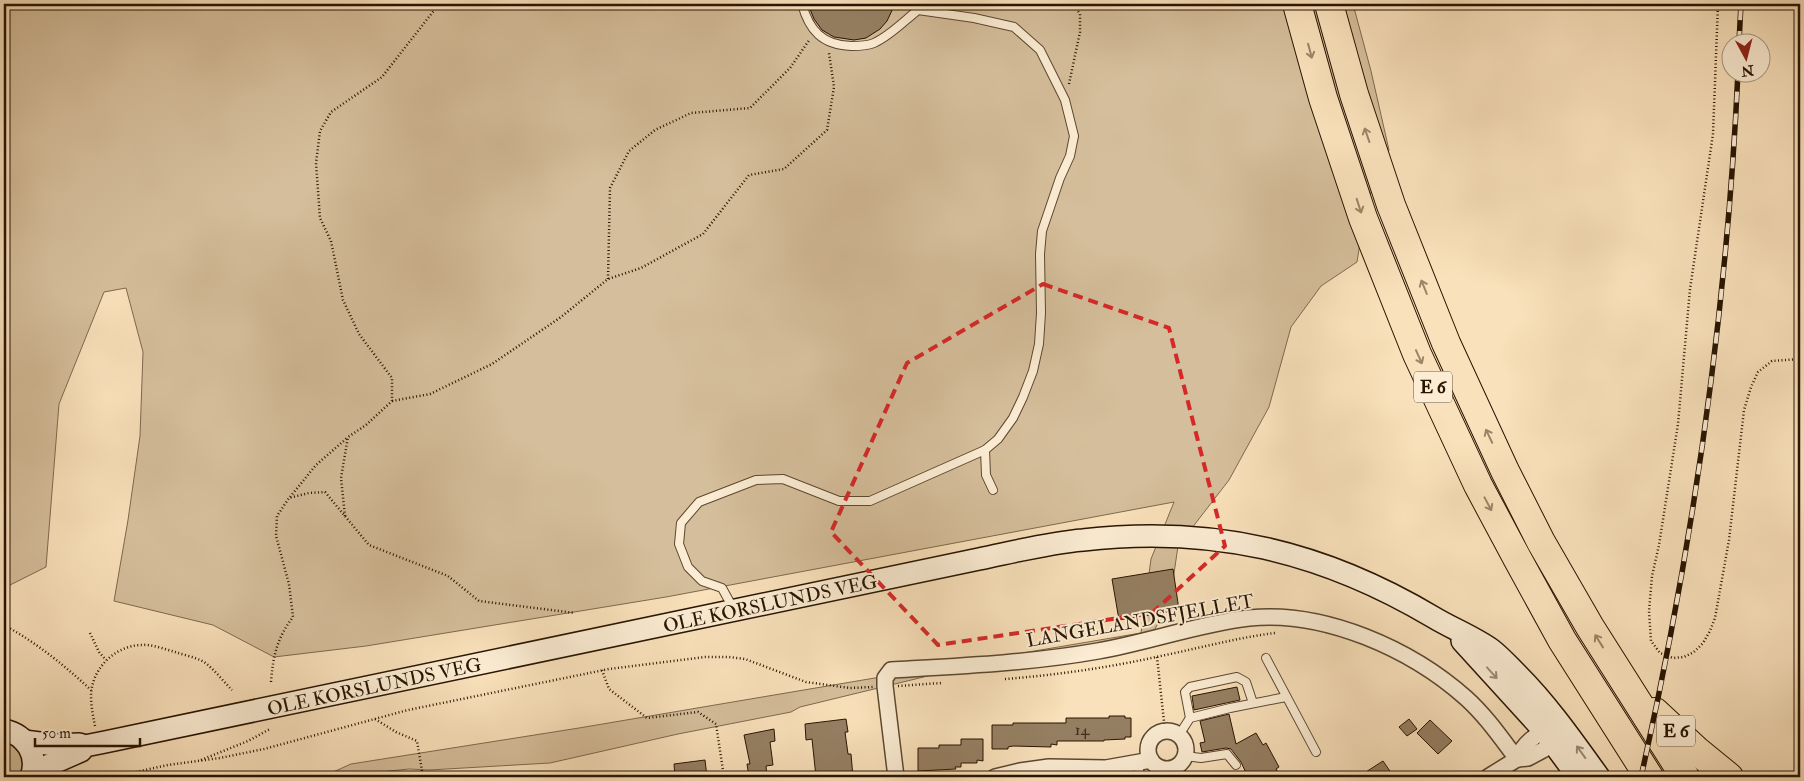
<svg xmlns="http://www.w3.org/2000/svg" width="1804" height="781" viewBox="0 0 1804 781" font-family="'IM FELL Double Pica',serif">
<rect width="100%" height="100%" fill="#f9e1bb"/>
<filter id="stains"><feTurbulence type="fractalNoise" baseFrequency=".004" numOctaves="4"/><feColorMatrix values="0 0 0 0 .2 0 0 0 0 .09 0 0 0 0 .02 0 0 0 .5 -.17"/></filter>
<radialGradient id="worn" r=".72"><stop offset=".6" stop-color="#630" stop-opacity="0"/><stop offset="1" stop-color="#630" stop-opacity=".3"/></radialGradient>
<g fill="#d5be9b" stroke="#7e694e">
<path d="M4,4H1353L1371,71L1389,150L1366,204L1357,262L1321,286L1291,327L1269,407L1229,480L1178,546L1170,601L1148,642L973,665L800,707L791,712L678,734L550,763L429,770L409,769L350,775V777H322L351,764L579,728L1141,633L1151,559L1174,502L666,597L366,646L274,657L213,625L114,601L128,520L140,436L143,352L126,288L104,292L59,404L46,567L4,588Z"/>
<path d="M4,741C20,747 27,761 19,777H4Z"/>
</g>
<g fill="#957f62" stroke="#281401">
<path d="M808,4H895L887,21L880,29L866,38L854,40L834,37L822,30L814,19Z"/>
<path d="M1173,569L1179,610L1119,620L1112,579Z"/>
<path d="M1237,687L1240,700L1194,710L1192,696Z"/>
<path d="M1229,714L1236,744L1256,733L1263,745L1266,743L1279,767L1276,769L1281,777H1254L1252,772L1247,775L1241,762L1231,749L1226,748L1202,752L1200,743L1205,742L1200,721Z"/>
<path d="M1109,716H1125V718H1131V737H1125V739L1104,740V741H1057V745L1051,744V747L1013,746L1008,747V749H992V725H1013V723H1066V718H1109Z"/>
<path d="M846,719L848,732H845L848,754H851L853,777H816L812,739L806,740L805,724Z"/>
<path d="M1409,719L1417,729L1407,736L1399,727Z"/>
<path d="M1430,720L1452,741L1438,754L1417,733Z"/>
<path d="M774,729L775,741L770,742L773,765L766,766L767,777H749L747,764H750L744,735Z"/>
<path d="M961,739H983V761L977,760V763H961V767H955L956,769L918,771V748H939V745H961Z"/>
<path d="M705,760L707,777H675L674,764Z"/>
<path d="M1383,761L1394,777H1358Z"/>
</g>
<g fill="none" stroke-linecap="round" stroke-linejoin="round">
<defs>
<g id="lane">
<path d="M985,450L986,475L993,490"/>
<path d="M733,608L722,588L702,581L688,567L679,544L681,523L699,502L756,480L783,479L839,501H870L985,450L998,439L1013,418L1023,397L1033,371L1039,344L1041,313L1040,254L1042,231L1060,178L1070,156L1074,136L1065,100L1040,50L1014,27L974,18L918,10C904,21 890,36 874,43C867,46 858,46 851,46C822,45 809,30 802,4"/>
<path d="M1266,658L1316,752"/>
<path d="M1190,718L1185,692L1190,687L1237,677L1246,682L1253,703"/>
<path d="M1179,735L1190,718L1230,708L1286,697"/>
<path d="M1185,756L1201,758L1227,754L1236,765"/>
<path d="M1137,763L1141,777"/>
<path d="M1168,769L1169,777"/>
</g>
<g id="street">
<circle cx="1167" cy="750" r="19"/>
<path d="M1517,759C1523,744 1537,732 1552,729"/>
<path d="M896,777L885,686V678L891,670C960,666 1030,663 1098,651C1149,642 1198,624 1249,618C1324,610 1411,649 1466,698C1486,716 1501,738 1517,759"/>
<path d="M995,777L1020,771L1049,767L1106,768L1151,760"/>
<path d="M1488,777L1517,759L1528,758L1543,750L1553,743L1557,735"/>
</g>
<g id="secondary">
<path d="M1462,641L1544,731L1578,777"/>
<path d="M4,730C26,735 39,755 31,777"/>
<path d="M24,741L55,745L79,744L82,745"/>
<path d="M33,772L81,751L85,746L105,742L979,559C1013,552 1048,543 1083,540C1211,525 1322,551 1433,617C1451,628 1476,638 1492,650C1501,657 1509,666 1517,674C1548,705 1573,741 1599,777"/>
</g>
<g id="highway">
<path d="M1297,4L1323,98L1363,218L1417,354L1478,485L1517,558L1562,640L1649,777"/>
<path d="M1329,4L1354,94L1391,205L1446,343L1505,471L1541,542L1590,627L1685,777"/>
<path d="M1655,712L1696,750L1729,777"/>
</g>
</defs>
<use href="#lane" stroke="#5c4730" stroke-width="10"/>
<use href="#street" stroke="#5c4730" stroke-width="18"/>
<use href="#secondary" stroke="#281401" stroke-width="24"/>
<use href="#highway" stroke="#281401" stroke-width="30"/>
<g stroke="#281401" stroke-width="2.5" stroke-dasharray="1 2.5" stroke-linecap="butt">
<path d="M1718,4L1713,134L1690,289L1678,424L1659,545L1652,576L1649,611L1651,641L1660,653L1673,658L1684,657L1694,652L1703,643L1710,631L1715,618L1729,540L1744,410L1751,387L1758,372L1772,361L1800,359"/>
<path d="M1069,84L1080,32V14L1073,4"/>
<path d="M608,279L610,188L629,151L655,130L691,113L750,108L790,68L810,39"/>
<path d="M392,401L430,394L492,364L561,317L608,279L641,268L703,234L749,175L784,169L827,130L834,87L829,53"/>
<path d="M290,497L316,465L347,438"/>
<path d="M345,516L341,478L348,437L366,425L392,401V378L359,334L343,300L331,241L320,218L316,163L320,131L331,112L382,77L439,4"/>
<path d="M4,625C37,643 64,665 91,690"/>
<path d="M90,633L99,652L106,660"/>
<path d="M1157,657L1165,731"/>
<path d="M602,670L609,689L647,718L698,712L716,724L724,777"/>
<path d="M1005,679C1056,675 1106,668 1156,657C1196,649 1235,638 1275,633"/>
<path d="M271,682C273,656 277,638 293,617L289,584L276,536L277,516L289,498L309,493L325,492L369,545L448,576L479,601L575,613"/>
<path d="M898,686L942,683"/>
<path d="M375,719L396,732L417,741L423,777"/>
<path d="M95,726C93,716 91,706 91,695C92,669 114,646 141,645C152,644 164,649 175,652C184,655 195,657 204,662C214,669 223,681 232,690"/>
<path d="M201,760L248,741L270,729"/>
<path d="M112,777L168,765L220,758L264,749L408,710L609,669L705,657H729L745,659L806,682L850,688L873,687"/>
</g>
<use href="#lane" stroke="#fbecd3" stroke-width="8"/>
<use href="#street" stroke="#fbecd3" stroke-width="15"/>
<use href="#secondary" stroke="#fbecd3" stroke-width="21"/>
<use href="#highway" stroke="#f9e1bb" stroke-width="28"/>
<defs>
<g id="rail">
<path d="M1739,42L1741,4"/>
<path d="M1641,777C1693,546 1727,310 1738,72"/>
</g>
</defs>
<use href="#rail" stroke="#281401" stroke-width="5.5"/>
<use href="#rail" stroke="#fbecd3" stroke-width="4" stroke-dasharray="11" stroke-linecap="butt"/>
</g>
<defs><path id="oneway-shaft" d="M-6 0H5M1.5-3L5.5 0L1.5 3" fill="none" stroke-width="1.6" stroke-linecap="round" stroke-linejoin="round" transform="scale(1.25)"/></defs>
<g stroke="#9b8567">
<use href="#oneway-shaft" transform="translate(1310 51) rotate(75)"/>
<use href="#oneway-shaft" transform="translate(1367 135) rotate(-109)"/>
<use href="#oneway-shaft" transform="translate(1359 206) rotate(72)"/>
<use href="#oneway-shaft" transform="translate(1424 287) rotate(-112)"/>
<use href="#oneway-shaft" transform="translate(1419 357) rotate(66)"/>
<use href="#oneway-shaft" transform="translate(1489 436) rotate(-115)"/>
<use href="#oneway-shaft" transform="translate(1488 504) rotate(62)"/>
<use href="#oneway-shaft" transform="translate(1599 641) rotate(-122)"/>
</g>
<g stroke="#9c8b74">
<use href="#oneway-shaft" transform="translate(1492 673) rotate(48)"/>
<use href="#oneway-shaft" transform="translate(1581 752) rotate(-126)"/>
</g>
<path fill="none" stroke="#d62828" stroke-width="4" stroke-dasharray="10 6" stroke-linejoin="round" d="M1043,284L1169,328L1225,546L1152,613L938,645L831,532L907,363Z"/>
<g text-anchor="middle" stroke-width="4" stroke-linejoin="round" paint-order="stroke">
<g font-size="16" fill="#432f19">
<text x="1082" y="735">14</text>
</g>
<g fill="#fbecd3" stroke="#675540" stroke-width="1">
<rect x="1414" y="371.5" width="38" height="31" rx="4"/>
<rect x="1657" y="715.5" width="38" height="31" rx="4"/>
</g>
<g font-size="18" font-weight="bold" fill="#281401">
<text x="1433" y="393">E 6</text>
<text x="1676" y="737">E 6</text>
</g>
<g font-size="19" fill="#281401" stroke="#fbecd3">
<text transform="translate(770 603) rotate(-12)" y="7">OLE KORSLUNDS VEG</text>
<text transform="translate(1140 620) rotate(-10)" y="7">LANGELANDSFJELLET</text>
<text transform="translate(374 686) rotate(-12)" y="7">OLE KORSLUNDS VEG</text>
</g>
</g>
<rect width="1804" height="781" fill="none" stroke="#f9e1bb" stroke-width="20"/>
<rect x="5" y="5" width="1794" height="771" fill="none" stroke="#281401" stroke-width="2.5"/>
<rect x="10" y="10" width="1784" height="761" fill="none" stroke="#281401"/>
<g transform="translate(1746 58) rotate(173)"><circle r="24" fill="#fbecd3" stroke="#a7967f"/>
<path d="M0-4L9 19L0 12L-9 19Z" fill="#8f2418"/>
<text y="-8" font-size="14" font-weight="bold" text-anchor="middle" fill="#281401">N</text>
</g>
<path d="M35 738v8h105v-8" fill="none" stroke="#281401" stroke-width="2.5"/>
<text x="42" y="738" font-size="15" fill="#281401" stroke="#fbecd3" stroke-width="4" paint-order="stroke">50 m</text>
<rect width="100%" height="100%" filter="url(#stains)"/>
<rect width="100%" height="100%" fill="url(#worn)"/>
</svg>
